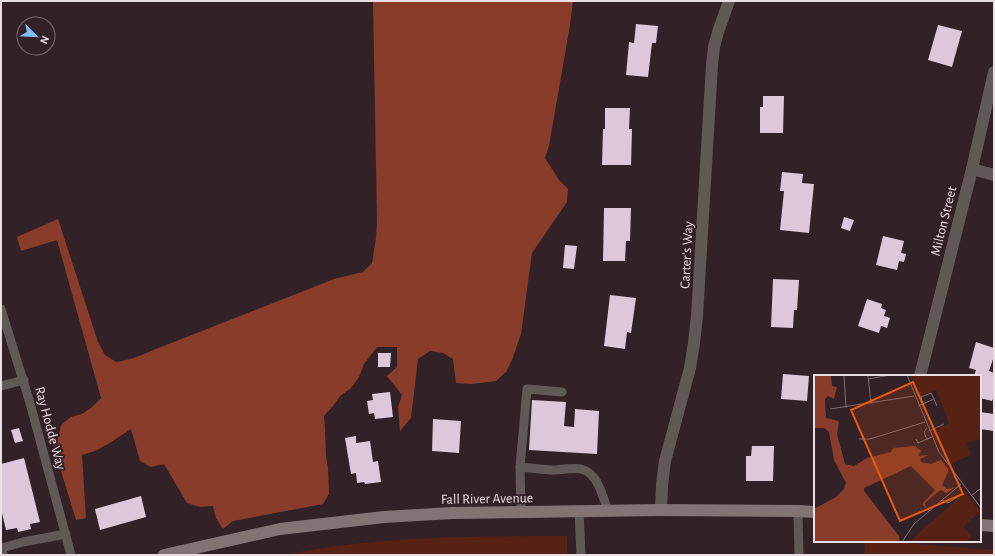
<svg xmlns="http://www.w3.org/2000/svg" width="995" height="556" viewBox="0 0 995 556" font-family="'Alegreya Sans',sans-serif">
<rect width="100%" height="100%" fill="#332128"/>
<g fill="#572114">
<path d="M567,536V555H283C376,536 472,536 567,536Z"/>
<path d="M865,541H878L994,550V555H864Z"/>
</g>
<path fill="#893c29" d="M373,1H573L570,25L549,146L545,158L559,180L568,189L567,202L532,253L521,334L512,360L506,372L496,381L471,384L456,383L453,359L443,353L430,351L418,359L411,418L400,431L398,407L402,395L387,376L397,367V347H377L364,364L359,377L351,388L340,396L333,406L324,416L325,429L326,456L328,468L329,494L323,504L233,521L223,529L216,518L213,506L200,507L187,503L164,464L151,467L140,461L131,429L108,444L95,451L82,455L86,518L76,520L55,451L58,437L61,425L71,417L82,414L92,407L101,398L57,240L21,251L17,237L58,219L98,342L105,355L116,362C128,360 139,357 151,351L334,279L363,272L372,263L376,238L377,222Z"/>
<g fill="#dcc8d8">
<path d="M636,24L658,26L656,43H652L648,77L626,75L629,42L634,43Z"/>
<path d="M938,25L962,31L952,67L928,60Z"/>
<path d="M763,96H784L783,133H760V107H763Z"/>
<path d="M605,108H630L629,129H632L631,165H602L603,129H605Z"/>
<path d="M782,172L803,174L802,183L814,184L809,233L780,230L784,191H780Z"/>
<path d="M604,208H631L630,241H626L625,261H603Z"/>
<path d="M844,217L854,220L850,231L841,228Z"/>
<path d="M883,236L904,241L901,253L906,254L904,262L899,261L897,270L876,265Z"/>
<path d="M565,245L577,246L574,269L563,268Z"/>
<path d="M773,279L799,280L797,310H794L793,328L771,327Z"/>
<path d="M610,295L636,298L631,333L627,332L625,349L604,346Z"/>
<path d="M867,299L882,304L881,308L886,310L884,316L890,318L887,328L881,326L879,333L858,326Z"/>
<path d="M976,342L994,348V356L989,371L994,373V396L992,401L980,398V376H974L976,370L969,368Z"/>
<path d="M378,353H391L390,367H378Z"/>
<path d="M783,374L809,376L807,401L781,399Z"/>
<path d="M390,392L393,417L375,419L374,413L369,414L367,401L373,400L372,394Z"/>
<path d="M532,400L566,402L564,426L574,427L575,409L599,411L597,454L529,450Z"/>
<path d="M980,412L994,414V431L980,429Z"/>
<path d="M433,419L461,421L459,453L432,451Z"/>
<path d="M19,428L23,441L15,443L11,430Z"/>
<path d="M356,436V443L370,441L373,462L378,461L381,482L365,484L364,482L357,483L356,473L351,474L345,438Z"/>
<path d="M752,446H774L773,481H746V456H751Z"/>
<path d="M24,458L40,522L30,524L31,529L18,532L17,528L6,530L1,509V464Z"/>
<path d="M141,496L146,517L100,530L95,509Z"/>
</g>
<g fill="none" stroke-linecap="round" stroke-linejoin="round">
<g stroke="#625858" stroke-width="9">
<path d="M1,309L30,403L71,555"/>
<path d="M1,386L24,380"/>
<path d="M520,467C532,468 543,470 555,470C570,469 584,464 595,479C601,488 604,500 608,511"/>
<path d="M579,511L581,555"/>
<path d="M798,511L799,555"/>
<path d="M521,512L520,467L527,389L562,392"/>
<path d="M3,555L2,548L23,542L66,534"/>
</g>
<g stroke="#625858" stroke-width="12">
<path d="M972,169L994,175"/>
<path d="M920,376L972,169L994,72"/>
<path d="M661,510L662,485L665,461L690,368L694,343L697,316L712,65L714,47L718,32L729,1"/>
</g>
<g stroke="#837374" stroke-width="12">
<path d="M980,525L994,526"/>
<path d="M164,555L280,529L384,517L452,513L661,510L798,511L815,512"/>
</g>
</g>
<g text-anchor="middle" stroke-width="4" stroke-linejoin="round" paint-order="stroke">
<g font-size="14" fill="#ecdfe4" stroke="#332128">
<text transform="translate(943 221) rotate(-76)" y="5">Milton Street</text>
<text transform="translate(686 255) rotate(-87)" y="5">Carter's Way</text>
<text transform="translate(51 428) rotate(75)" y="5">Ray Hodde Way</text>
<text transform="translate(487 498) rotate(-1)" y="5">Fall River Avenue</text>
</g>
</g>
<g transform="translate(814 375)">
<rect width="167" height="167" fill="#332128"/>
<path d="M96,0H167V64L153,68L157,80L136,89L118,56L135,48L122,15L104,22ZM151,117L166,136L149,152L158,161L153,167H95Z" fill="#572114"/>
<path d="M0,0H17L18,11L23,12L20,24L14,21L11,24L12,43L25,46L23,59L31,89L40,91L53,83L77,77L79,73L101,71L107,76L104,81L115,80L106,84L107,87L117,89L127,85L135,95L128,110L133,114L141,112L133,118L126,115L111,128L112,133L108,129L121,115L97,91L50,113V116L85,161L86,167H0V134L22,122L30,114L32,108L20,85L15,57L10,53H0Z" fill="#893c29"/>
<path fill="none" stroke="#7d6d73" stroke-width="1" d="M30,0L32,33M54,0L57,29M93,0L125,77L167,133M54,4L76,0M109,29L107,22L117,18L120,24M104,31L120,24L123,31M16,34L100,21M115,56L130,49M45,64H56L111,47M102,64L104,68L118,62M113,65L110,57L113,53M157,121L167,113M128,125L134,128L148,119M88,167L100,149L147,109"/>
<path fill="#e8590c" fill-opacity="0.15" stroke="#e8590c" stroke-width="2" d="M99,7L149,119L86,146L37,35Z"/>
<rect width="167" height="167" fill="none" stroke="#ecdfe4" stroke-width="2"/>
</g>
<rect width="995" height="556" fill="none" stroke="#ecdfe4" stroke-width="4"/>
<g transform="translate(36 36) rotate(114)"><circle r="19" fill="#332128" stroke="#7d6d73"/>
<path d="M0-3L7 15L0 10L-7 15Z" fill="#80bdfa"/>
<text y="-6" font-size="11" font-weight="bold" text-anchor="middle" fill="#ecdfe4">N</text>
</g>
</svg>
